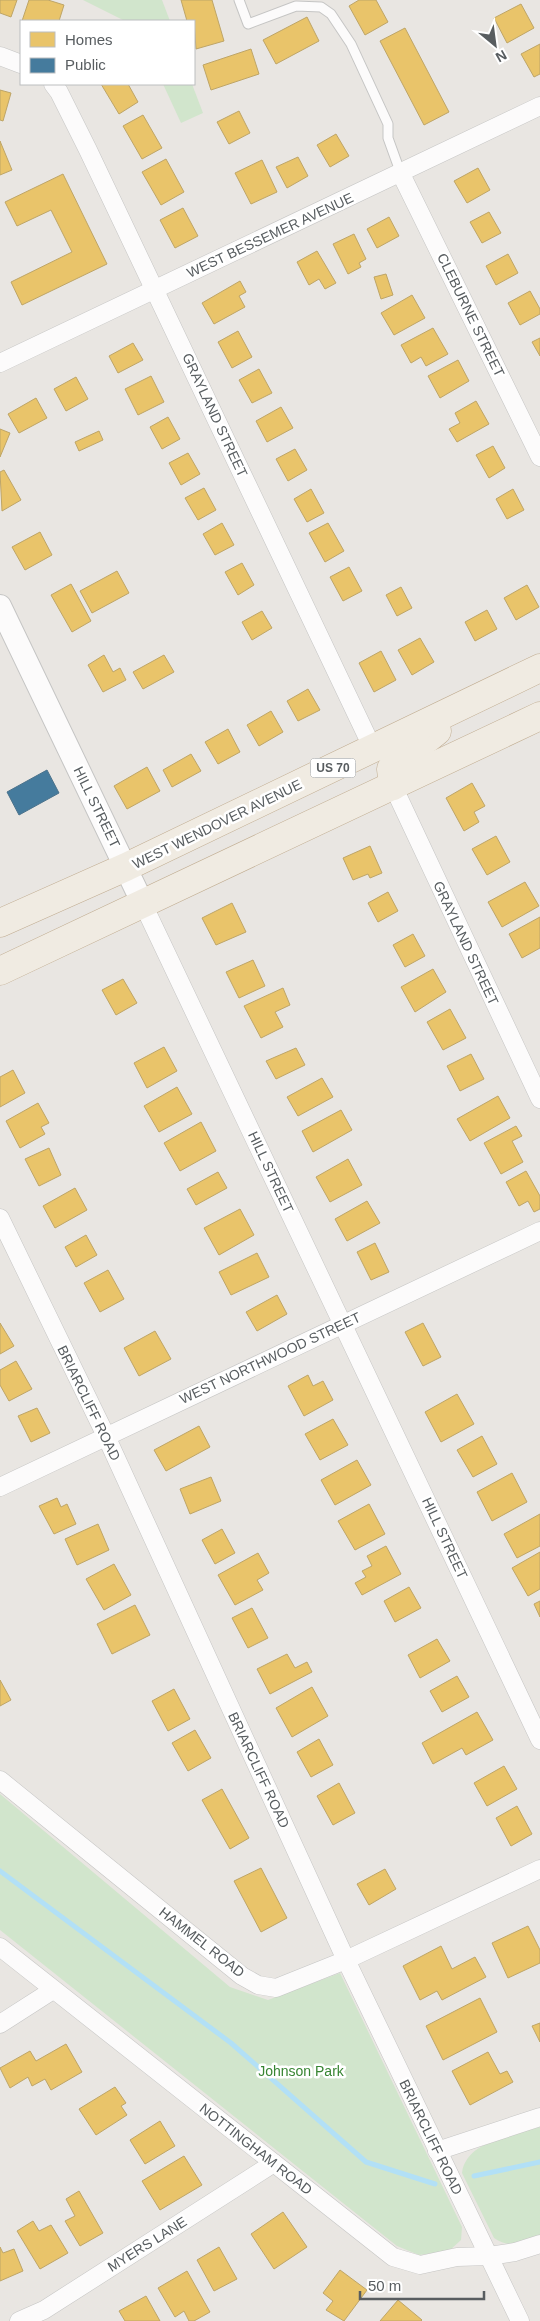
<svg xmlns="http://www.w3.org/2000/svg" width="540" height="2321" viewBox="0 0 540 2321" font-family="Arial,sans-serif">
<rect width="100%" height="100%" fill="#e9e6e2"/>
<g fill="#d1e5cc">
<path d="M83,0H162L170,21H125Z"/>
<path d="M163,84H192L203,113L181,123Z"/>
<path d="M0,1794L230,1987L268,2000L340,1973L462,2227L461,2240L449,2251L419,2255L397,2246L0,1930Z"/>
<path d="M540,2127V2238C523,2242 509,2249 494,2238L462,2173C466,2141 514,2135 540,2127Z"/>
</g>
<g fill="#e9c46a" stroke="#bea567">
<path d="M0,0H17L11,17L0,13Z"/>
<path d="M29,0H48L64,5L59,21H22Z"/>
<path d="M181,0H212L224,41L196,49L194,21H187Z"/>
<path d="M359,0H376L388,22L365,35L349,6Z"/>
<path d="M521,4L534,28L507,43L494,18Z"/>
<path d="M307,17L319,41L276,64L263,40Z"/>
<path d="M405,28L449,112L424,125L380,41Z"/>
<path d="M540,44V74L534,77L521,54Z"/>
<path d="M251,49L259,74L211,90L203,65Z"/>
<path d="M101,84H128L138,102L119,114Z"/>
<path d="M0,90L11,93L3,121L0,120Z"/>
<path d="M239,111L250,133L229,144L217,122Z"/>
<path d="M143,115L162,148L142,159L123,126Z"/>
<path d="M336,134L349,156L330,167L317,145Z"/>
<path d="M0,141L12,170L0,175Z"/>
<path d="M298,157L308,176L287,188L276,167Z"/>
<path d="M166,159L184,192L161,205L142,172Z"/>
<path d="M262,160L277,192L251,204L235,173Z"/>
<path d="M478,168L490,190L467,203L454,181Z"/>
<path d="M63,174L107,264L22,305L11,282L72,252L51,210L17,226L5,202Z"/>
<path d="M183,208L198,236L175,248L160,220Z"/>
<path d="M489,212L501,233L482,243L470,222Z"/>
<path d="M389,217L399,236L377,248L367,229Z"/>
<path d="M354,234L366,259L359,263L361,267L348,274L333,244Z"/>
<path d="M317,251L336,283L325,289L319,279L309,285L297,262Z"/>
<path d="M508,254L518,273L496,285L486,266Z"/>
<path d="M386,274L393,295L381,299L374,277Z"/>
<path d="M240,281L246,292L239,296L245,307L214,324L202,303Z"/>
<path d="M530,291L540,309V314L520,325L508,303Z"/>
<path d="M412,295L425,318L394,335L381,313Z"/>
<path d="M433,328L448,354L426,366L421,357L411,363L401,345Z"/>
<path d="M238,331L252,357L232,368L218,342Z"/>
<path d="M540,338V356L532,342Z"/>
<path d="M133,343L143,360L118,373L109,356Z"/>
<path d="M458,360L469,381L440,398L428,376Z"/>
<path d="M259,369L272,393L252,403L239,380Z"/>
<path d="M151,376L164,402L138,415L125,389Z"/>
<path d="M76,377L88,399L66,411L54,389Z"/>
<path d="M36,398L47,418L19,433L8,414Z"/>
<path d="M476,401L489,424L457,442L449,429L460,423L455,413Z"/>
<path d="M281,407L293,428L267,442L256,421Z"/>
<path d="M168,417L180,439L162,449L150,427Z"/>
<path d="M0,429L10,433L0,457Z"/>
<path d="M99,431L103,440L79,451L75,442Z"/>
<path d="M493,446L505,468L489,478L476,455Z"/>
<path d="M295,449L307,470L288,481L276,459Z"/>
<path d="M188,453L200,474L181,485L169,463Z"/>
<path d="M4,470L21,500L2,511L0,472Z"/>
<path d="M204,488L216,510L198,520L185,498Z"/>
<path d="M311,489L324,513L307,522L294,499Z"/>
<path d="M513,489L524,510L507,519L496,499Z"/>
<path d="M222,523L234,545L215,555L203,534Z"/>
<path d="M328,523L344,551L325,562L309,533Z"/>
<path d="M40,532L52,555L25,570L12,547Z"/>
<path d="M242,563L254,585L238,595L225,572Z"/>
<path d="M349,567L362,591L343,601L330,577Z"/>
<path d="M117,571L129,593L92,613L80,591Z"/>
<path d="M71,584L91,621L72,632L51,595Z"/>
<path d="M527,585L539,607L516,620L504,598Z"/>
<path d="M401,587L412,608L397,616L386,595Z"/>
<path d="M487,610L497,629L475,641L465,622Z"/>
<path d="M262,611L272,628L252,640L242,622Z"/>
<path d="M420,638L434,662L412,675L398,650Z"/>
<path d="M381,651L396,680L374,692L359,663Z"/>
<path d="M104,655L113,672L120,668L126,680L103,692L88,665Z"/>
<path d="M164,655L174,672L143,689L133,672Z"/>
<path d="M308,689L320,710L298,721L287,701Z"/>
<path d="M271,711L283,732L259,746L247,725Z"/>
<path d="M228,729L240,752L218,764L205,742Z"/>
<path d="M191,754L201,771L172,787L163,770Z"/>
<path d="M147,767L160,791L127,809L114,786Z"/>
<path d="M472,783L485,806L474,812L479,822L464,831L446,798Z"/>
<path d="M496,836L510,862L487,875L472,849Z"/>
<path d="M370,846L382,873L370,878L368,874L353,880L343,858Z"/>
<path d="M525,882L539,906L502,927L488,902Z"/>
<path d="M388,892L398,911L378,922L368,903Z"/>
<path d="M232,903L246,932L216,945L202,918Z"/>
<path d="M540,917V948L522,958L509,934Z"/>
<path d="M413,934L425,956L405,967L393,945Z"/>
<path d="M253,960L265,986L239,998L226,972Z"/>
<path d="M433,969L446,992L415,1012L401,987Z"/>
<path d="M123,979L137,1003L116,1015L102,990Z"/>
<path d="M283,988L290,1005L275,1012L283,1027L261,1038L244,1006Z"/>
<path d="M450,1009L466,1038L443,1050L427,1022Z"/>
<path d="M164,1047L177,1071L147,1088L134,1063Z"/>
<path d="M296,1048L305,1065L276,1079L266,1061Z"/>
<path d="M471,1054L484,1079L460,1091L447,1066Z"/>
<path d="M13,1070L25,1093L0,1107V1077Z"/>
<path d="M322,1078L333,1097L298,1116L287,1097Z"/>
<path d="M177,1087L192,1114L159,1132L144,1106Z"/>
<path d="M498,1096L510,1118L470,1141L457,1119Z"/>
<path d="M38,1103L49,1123L41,1127L45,1134L20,1148L6,1121Z"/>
<path d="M341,1110L352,1130L313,1152L302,1131Z"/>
<path d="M201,1122L216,1151L180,1171L164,1143Z"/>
<path d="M516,1126L522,1136L512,1141L523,1162L501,1174L484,1143Z"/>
<path d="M49,1148L61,1175L39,1186L25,1159Z"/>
<path d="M348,1159L362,1185L330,1202L316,1177Z"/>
<path d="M526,1171L540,1196V1209L534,1212L528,1201L519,1206L506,1182Z"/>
<path d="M218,1172L227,1188L196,1205L187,1189Z"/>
<path d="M75,1188L87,1210L55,1228L43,1206Z"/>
<path d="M367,1201L380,1223L347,1241L335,1219Z"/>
<path d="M240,1209L254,1235L219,1255L204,1228Z"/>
<path d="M86,1235L97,1255L76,1267L65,1247Z"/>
<path d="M375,1243L389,1272L371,1280L357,1252Z"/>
<path d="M257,1253L269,1277L231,1295L219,1272Z"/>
<path d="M108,1270L124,1299L100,1312L84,1283Z"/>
<path d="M277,1295L287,1314L257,1331L246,1312Z"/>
<path d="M0,1323L14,1346L0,1354Z"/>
<path d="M423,1323L441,1357L423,1366L405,1332Z"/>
<path d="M155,1331L171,1359L139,1376L124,1348Z"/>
<path d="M16,1361L32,1389L9,1401L0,1385V1370Z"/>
<path d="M308,1375L313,1386L323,1381L333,1400L304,1416L288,1386Z"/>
<path d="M457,1394L474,1424L441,1442L425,1412Z"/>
<path d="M37,1408L50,1433L31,1442L18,1416Z"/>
<path d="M333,1419L348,1445L320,1460L305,1434Z"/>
<path d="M199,1426L210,1447L166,1471L154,1450Z"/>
<path d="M482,1436L497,1464L473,1477L457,1450Z"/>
<path d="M357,1460L371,1485L335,1505L321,1480Z"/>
<path d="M512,1473L527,1502L492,1521L477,1492Z"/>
<path d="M211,1477L221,1501L190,1514L180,1489Z"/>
<path d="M57,1498L61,1507L67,1504L76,1524L54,1534L39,1506Z"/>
<path d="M369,1504L385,1534L355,1550L338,1521Z"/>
<path d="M540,1514V1546L517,1558L504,1534Z"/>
<path d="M98,1524L109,1550L77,1565L65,1539Z"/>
<path d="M222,1529L235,1553L215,1564L202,1540Z"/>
<path d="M386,1546L401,1574L362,1595L355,1583L366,1577L362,1571L372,1566L367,1556Z"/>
<path d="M540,1552V1589L528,1596L512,1568Z"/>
<path d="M258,1553L269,1573L257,1580L263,1590L235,1605L218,1575Z"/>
<path d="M114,1564L131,1595L104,1610L86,1579Z"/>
<path d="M409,1587L421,1608L395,1622L384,1601Z"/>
<path d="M540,1601V1617L534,1604Z"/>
<path d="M135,1605L150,1635L112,1654L97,1624Z"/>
<path d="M252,1608L268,1638L248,1648L232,1618Z"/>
<path d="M437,1639L450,1661L420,1678L408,1655Z"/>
<path d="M287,1654L295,1668L307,1662L312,1672L270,1694L257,1669Z"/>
<path d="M457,1676L469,1697L442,1712L430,1691Z"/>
<path d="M0,1680L11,1700L0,1706Z"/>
<path d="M312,1687L328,1716L292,1737L276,1708Z"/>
<path d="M174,1689L190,1719L168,1731L152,1701Z"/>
<path d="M477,1712L493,1740L466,1755L462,1748L433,1764L422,1743Z"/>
<path d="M195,1730L211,1758L188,1771L172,1743Z"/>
<path d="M319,1739L333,1765L311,1777L297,1752Z"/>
<path d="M504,1766L517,1789L487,1806L474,1783Z"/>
<path d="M339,1783L355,1813L333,1825L317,1796Z"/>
<path d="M222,1789L249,1838L230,1849L202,1800Z"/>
<path d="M517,1806L532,1834L511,1846L496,1818Z"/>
<path d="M261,1868L287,1918L261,1932L234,1881Z"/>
<path d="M385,1869L396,1889L369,1905L357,1884Z"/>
<path d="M528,1926L540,1950V1963L508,1978L492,1943Z"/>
<path d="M441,1946L452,1969L475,1957L486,1977L442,2000L437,1991L420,2000L403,1966Z"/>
<path d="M480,1998L497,2032L443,2060L426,2026Z"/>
<path d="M540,2023V2042L532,2026Z"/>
<path d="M66,2044L82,2072L51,2090L45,2079L32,2086L28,2077L10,2088L0,2068L30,2051L36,2061Z"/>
<path d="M488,2052L500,2074L507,2071L513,2082L470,2105L452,2071Z"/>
<path d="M115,2087L126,2103L121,2106L127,2115L96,2135L79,2109Z"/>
<path d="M160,2121L175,2146L145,2164L130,2140Z"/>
<path d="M184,2156L202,2185L160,2210L142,2181Z"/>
<path d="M79,2191L103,2233L80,2246L65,2221L75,2216L66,2199Z"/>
<path d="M283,2212L307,2247L274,2269L251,2234Z"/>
<path d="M33,2221L39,2231L51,2225L68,2253L40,2269L17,2231Z"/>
<path d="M0,2247L3,2253L14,2249L23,2271L0,2281Z"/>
<path d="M219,2247L237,2279L214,2291L197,2260Z"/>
<path d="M340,2270L367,2290L344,2321L326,2310L333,2301L323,2293Z"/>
<path d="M187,2271L210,2312L194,2321H189L184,2311L175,2317L158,2288Z"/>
<path d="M146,2296L160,2321H125L119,2311Z"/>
<path d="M398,2300L422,2320L421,2321H380Z"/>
</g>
<path fill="#457b9d" stroke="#4b728b" d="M47,770L59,793L19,815L7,792Z"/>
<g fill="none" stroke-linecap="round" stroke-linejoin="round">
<g stroke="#b2e0f6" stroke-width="5">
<path d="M0,1871L231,2043L366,2162L435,2184"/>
<path d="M474,2176L540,2162"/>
</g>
<defs>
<path id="service" d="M239,0L248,24L296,6L321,7L331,14L351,44L388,124V138L401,174"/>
<g id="minor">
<path d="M0,56L21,64"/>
<path d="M53,84L59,92L88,150L373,749"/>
<path d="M401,174L540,457"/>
<path d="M0,363L540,106"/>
<path d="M393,786L540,1099"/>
<path d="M143,904L540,1740"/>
<path d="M0,1218L106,1436L346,1960L520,2321"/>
<path d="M0,1487L540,1231"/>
<path d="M0,1780L242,1976L258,1985L276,1988L346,1960L540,1869"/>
<path d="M0,1947L393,2257L420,2265L457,2257L489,2256L515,2252L540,2244"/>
<path d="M0,2024L53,1990"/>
<path d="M437,2151L540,2117"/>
<path d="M19,2321L44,2310L274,2163"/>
</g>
<path id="tertiary" d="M0,606L143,904"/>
<g id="trunk">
<path d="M393,786L391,769C404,754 422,744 437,731"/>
<path d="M0,923L126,867L540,668"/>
<path d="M0,971L540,716"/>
</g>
</defs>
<use href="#service" stroke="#c5c5c4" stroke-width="11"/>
<use href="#minor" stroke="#c5c5c4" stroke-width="19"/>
<use href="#tertiary" stroke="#c5c5c4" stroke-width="24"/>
<use href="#trunk" stroke="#c0ac90" stroke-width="29"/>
<use href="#service" stroke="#fcfbfb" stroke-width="9"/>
<use href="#minor" stroke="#fcfbfb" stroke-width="18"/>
<use href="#tertiary" stroke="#fcfbfb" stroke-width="22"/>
<use href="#trunk" stroke="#f0ebe2" stroke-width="28"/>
</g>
<g text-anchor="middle" stroke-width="5" stroke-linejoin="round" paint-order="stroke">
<rect fill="#fff" stroke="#8a8e90" stroke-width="1" x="310.5" y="758.5" width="45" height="19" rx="4"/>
<g font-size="12" font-weight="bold" fill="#585d60">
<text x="333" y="772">US 70</text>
</g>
<g font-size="14" fill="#585d60" stroke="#fff">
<text transform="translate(270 235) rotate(-25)" y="5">WEST BESSEMER AVENUE</text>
<text transform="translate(471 315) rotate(64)" y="5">CLEBURNE STREET</text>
<text transform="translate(215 415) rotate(65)" y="5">GRAYLAND STREET</text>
<text transform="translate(97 807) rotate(64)" y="5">HILL STREET</text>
<text transform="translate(217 824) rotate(-26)" y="5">WEST WENDOVER AVENUE</text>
<text transform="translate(466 943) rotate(65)" y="5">GRAYLAND STREET</text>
<text transform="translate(271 1172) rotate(65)" y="5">HILL STREET</text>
<text transform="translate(270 1358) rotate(-25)" y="5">WEST NORTHWOOD STREET</text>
<text transform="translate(89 1403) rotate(64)" y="5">BRIARCLIFF ROAD</text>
<text transform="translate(445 1538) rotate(65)" y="5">HILL STREET</text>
<text transform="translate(259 1770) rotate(65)" y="5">BRIARCLIFF ROAD</text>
<text transform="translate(202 1942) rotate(38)" y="5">HAMMEL ROAD</text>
<text transform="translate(431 2137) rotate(64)" y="5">BRIARCLIFF ROAD</text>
<text transform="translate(256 2149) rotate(38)" y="5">NOTTINGHAM ROAD</text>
<text transform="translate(147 2244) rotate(-32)" y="5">MYERS LANE</text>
</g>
<g font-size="14" fill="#378532" stroke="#fff">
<text x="301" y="2076">Johnson Park</text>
</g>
</g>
<rect x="20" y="20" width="175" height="65" fill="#ffffff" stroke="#bcbebf"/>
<rect x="30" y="32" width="25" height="15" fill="#e9c46a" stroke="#bcbebf"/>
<text x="65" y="45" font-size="15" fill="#585d60">Homes</text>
<rect x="30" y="58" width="25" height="15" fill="#457b9d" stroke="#bcbebf"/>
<text x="65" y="70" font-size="15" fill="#585d60">Public</text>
<g transform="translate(495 45) rotate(151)" stroke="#ffffff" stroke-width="4" paint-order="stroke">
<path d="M0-4L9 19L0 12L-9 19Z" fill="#585d60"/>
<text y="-8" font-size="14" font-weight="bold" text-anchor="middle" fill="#585d60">N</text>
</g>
<path d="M360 2291v8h124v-8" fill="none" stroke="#585d60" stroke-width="2.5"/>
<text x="368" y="2291" font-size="15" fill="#585d60" stroke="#ffffff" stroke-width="4" paint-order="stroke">50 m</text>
</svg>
